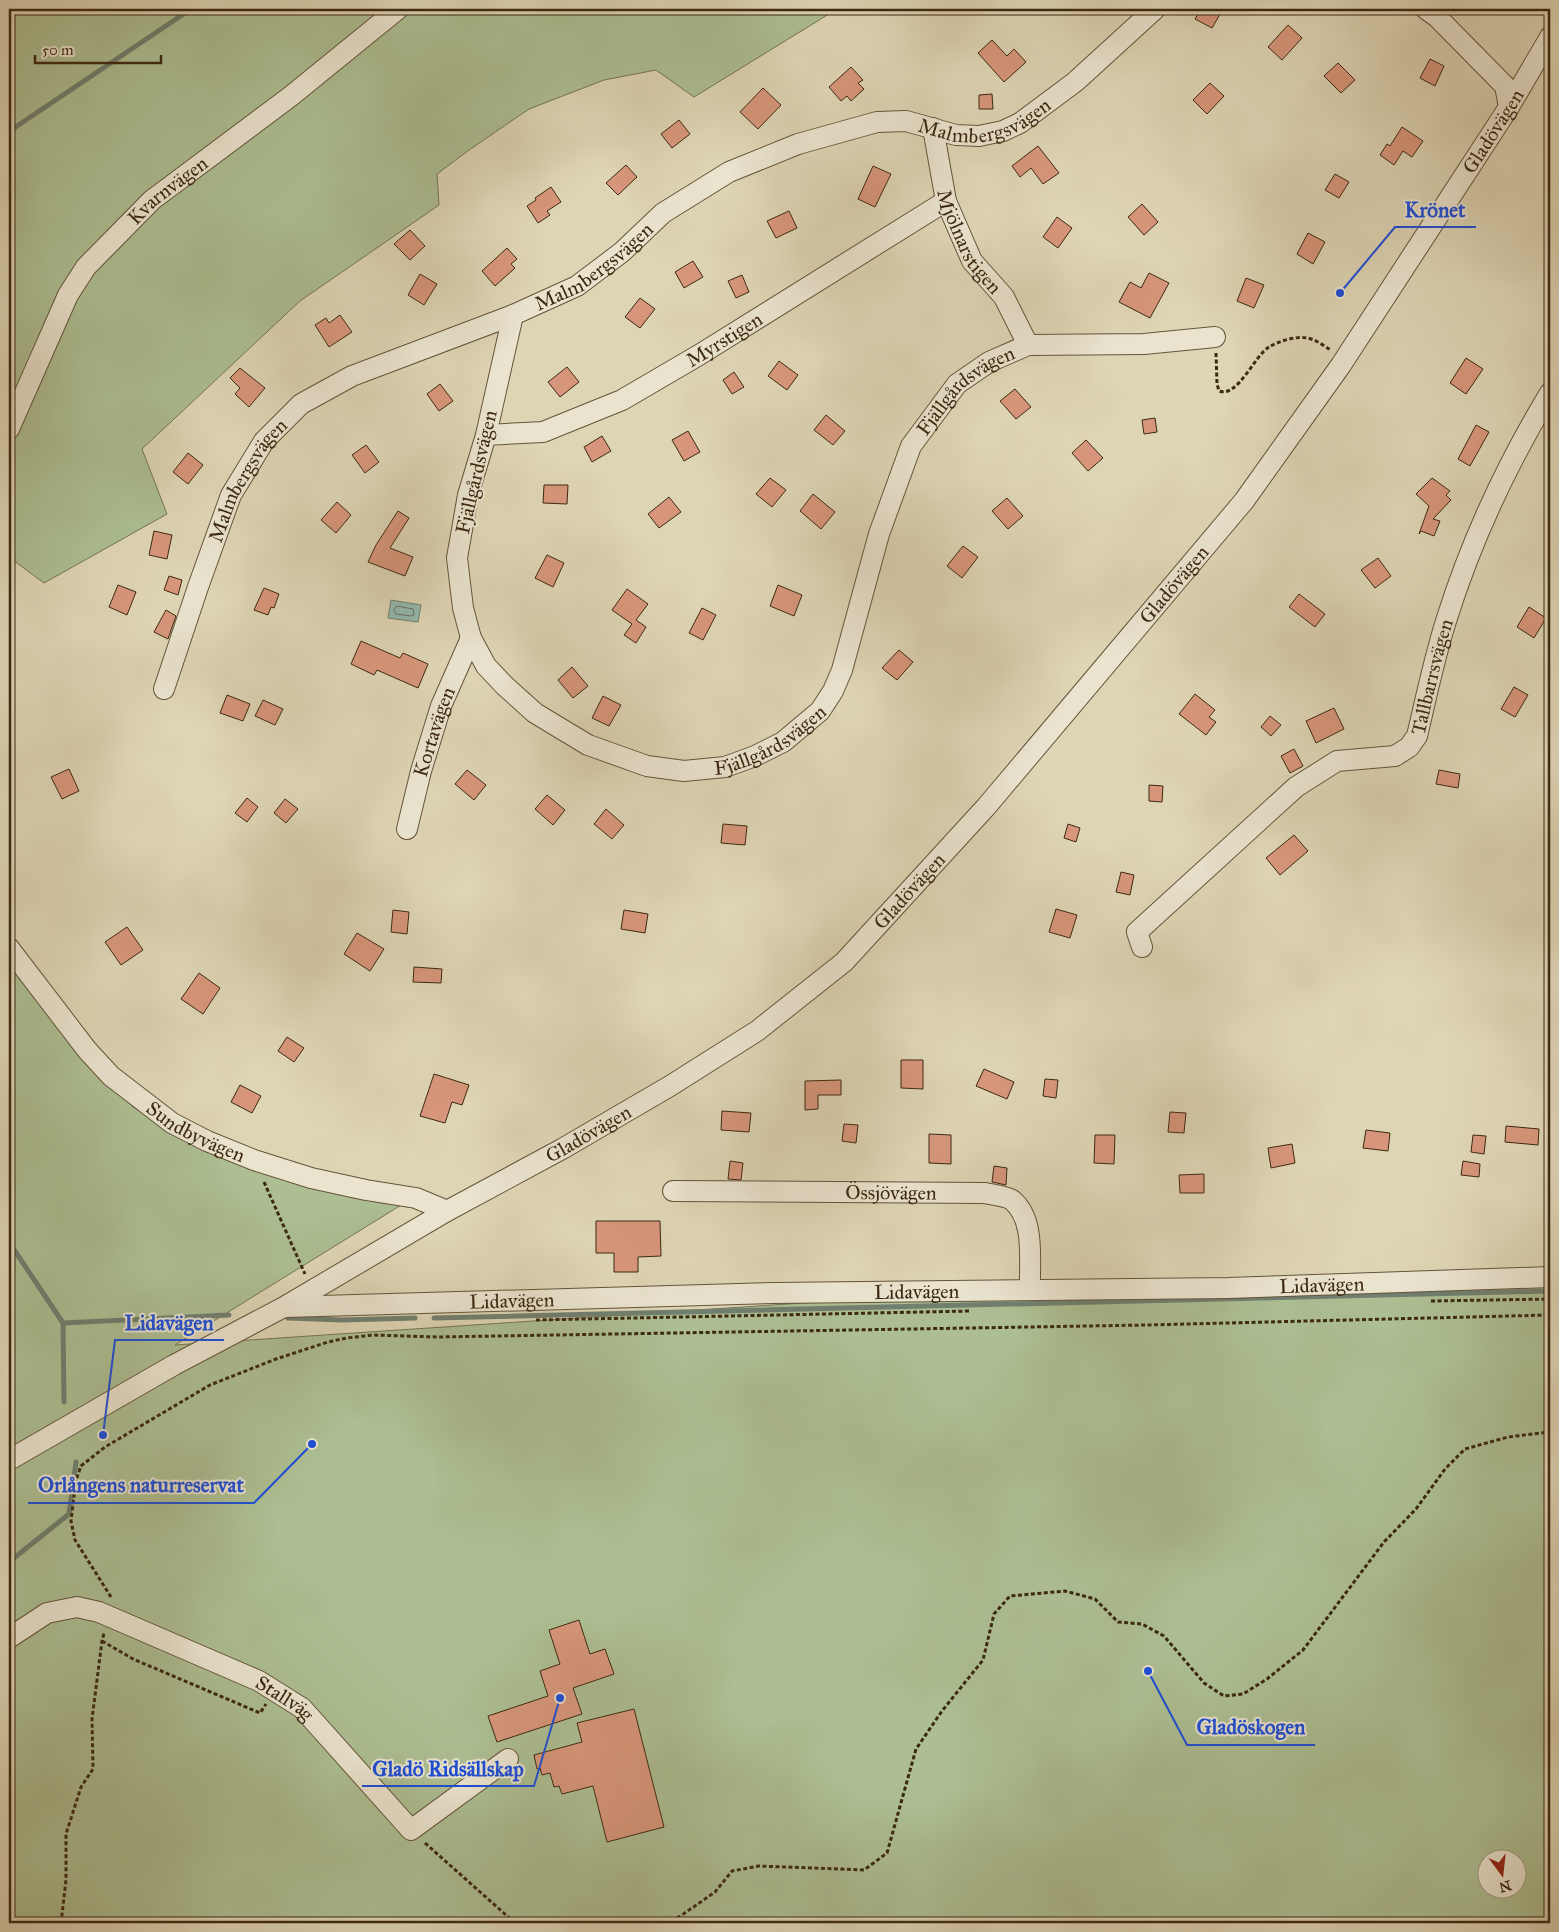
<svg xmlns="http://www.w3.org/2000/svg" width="1559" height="1932" viewBox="0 0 1559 1932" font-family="'IM FELL Great Primer',serif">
<rect width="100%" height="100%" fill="#ded5b5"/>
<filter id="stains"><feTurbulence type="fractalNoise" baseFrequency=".004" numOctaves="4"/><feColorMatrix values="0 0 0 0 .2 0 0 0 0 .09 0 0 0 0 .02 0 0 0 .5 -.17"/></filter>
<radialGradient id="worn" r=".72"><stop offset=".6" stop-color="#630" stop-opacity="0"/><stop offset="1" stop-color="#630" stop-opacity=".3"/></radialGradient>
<g fill="#acbe92" stroke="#747452" fill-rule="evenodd">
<path d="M9,9H837L694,97L656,70L604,80L529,109L469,150L437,174L439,205L300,301L142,449L167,514L44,583L9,557Z"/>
<path d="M9,963L68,1041L133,1107L178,1135L406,1202L175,1345L832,1301L1550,1285V1923H9ZM1486,1860H1516V1890H1486Z"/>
</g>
<path fill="#93b9ae" stroke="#707f6f" d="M391,600L421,605L418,622L388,618Z"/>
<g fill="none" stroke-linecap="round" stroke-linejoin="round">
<path stroke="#687160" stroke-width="1" d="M397,606L413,609L414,615L411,616L396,614L394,611Z"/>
<g stroke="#707f6f" stroke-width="5">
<path d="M9,133L17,126L191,9"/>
<path d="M9,1242L63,1323L229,1315"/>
<path d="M288,1318L342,1320L415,1318"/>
<path d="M434,1318L1550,1291"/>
<path d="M63,1323L64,1402"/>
<path d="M9,1562L69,1514L76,1462"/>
</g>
</g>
<g fill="#d7967b" stroke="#3c2911">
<path d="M1201,9H1223L1212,28L1195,19Z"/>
<path d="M1288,25L1302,38L1282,60L1268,47Z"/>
<path d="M992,40L1007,56L1014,49L1026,62L1004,82L978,53Z"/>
<path d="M1430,59L1444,66L1435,86L1420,78Z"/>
<path d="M1338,63L1355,80L1341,93L1324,76Z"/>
<path d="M851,67L863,80L858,83L864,89L851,101L847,96L841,101L829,87Z"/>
<path d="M1210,83L1224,96L1207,114L1193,100Z"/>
<path d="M763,88L781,105L758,129L740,112Z"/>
<path d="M992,94L993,109H979V95Z"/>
<path d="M679,120L690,134L672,148L661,134Z"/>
<path d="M1402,127L1423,141L1412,157L1403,151L1394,165L1380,155L1387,144L1390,146Z"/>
<path d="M1038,146L1059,173L1043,184L1031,168L1020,177L1012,166Z"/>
<path d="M626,165L637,177L618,195L606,183Z"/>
<path d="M873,166L891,174L875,207L858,199Z"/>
<path d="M1335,174L1349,182L1339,198L1325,190Z"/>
<path d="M551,187L561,202L547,211L550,215L538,223L527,206L536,200L535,198Z"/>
<path d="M1142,204L1158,222L1144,235L1128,217Z"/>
<path d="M789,211L797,228L776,238L767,221Z"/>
<path d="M1057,217L1072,228L1058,248L1043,237Z"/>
<path d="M410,230L425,246L410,260L394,244Z"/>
<path d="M1308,233L1325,242L1313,264L1297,254Z"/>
<path d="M507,248L517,259L511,264L515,268L495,286L482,271Z"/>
<path d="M693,261L703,277L684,288L675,272Z"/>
<path d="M1149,273L1169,283L1150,318L1119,302L1130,282L1141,288Z"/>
<path d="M420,274L437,284L424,305L408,295Z"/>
<path d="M742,275L749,292L736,298L728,281Z"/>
<path d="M1246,278L1264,285L1254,308L1237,301Z"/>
<path d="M640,298L655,309L640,328L625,317Z"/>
<path d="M340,315L352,332L329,347L315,325L326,318L329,323Z"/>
<path d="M1466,358L1483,369L1466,394L1450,383Z"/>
<path d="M779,361L798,375L787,390L768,376Z"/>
<path d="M567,367L579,382L560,397L548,382Z"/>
<path d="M240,368L265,388L249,407L235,394L240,388L230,378Z"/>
<path d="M734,372L744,387L732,394L723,380Z"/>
<path d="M440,384L453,401L439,411L427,394Z"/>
<path d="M1015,389L1031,407L1016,419L1000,401Z"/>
<path d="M826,415L845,431L833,445L814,430Z"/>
<path d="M1155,418L1157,432L1144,434L1142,420Z"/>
<path d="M1476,425L1489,432L1470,466L1458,459Z"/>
<path d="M688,431L700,452L684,461L672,440Z"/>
<path d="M602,436L611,451L592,462L584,447Z"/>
<path d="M1086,440L1103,458L1088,471L1072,453Z"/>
<path d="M366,445L379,462L365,473L352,455Z"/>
<path d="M188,453L203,465L188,484L173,472Z"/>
<path d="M770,478L786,490L772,507L756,494Z"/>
<path d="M1432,478L1450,491L1446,495L1451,500L1433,519L1440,521L1434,536L1421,531L1419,534L1429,506L1416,494Z"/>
<path d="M544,485H568L567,504L543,503Z"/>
<path d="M813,494L835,512L821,529L800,511Z"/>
<path d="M669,497L681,512L659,528L648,514Z"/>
<path d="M1007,498L1023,516L1008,529L992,511Z"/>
<path d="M337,502L351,515L336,533L321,520Z"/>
<path d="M398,511L409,518L390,548L413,557L405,576L368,562L376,545Z"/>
<path d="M154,531L172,535L167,559L149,555Z"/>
<path d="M963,546L978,557L962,578L947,566Z"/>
<path d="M547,555L564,563L553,587L535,578Z"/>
<path d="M1378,558L1391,576L1375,588L1361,570Z"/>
<path d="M169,576L182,580L178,595L164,590Z"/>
<path d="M118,585L136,592L127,615L109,607Z"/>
<path d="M778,585L802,595L794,616L770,606Z"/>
<path d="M264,588L279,594L274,608L271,607L268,615L254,610Z"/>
<path d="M627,589L648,604L636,620L646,627L636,643L624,635L632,624L612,610Z"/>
<path d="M1299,594L1325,614L1315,627L1289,607Z"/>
<path d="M1529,607L1546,618L1534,638L1517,627Z"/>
<path d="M702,608L716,615L703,640L689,633Z"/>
<path d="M166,610L176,616L168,639L154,632Z"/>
<path d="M361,641L400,658L403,653L428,664L418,688L377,670L374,675L351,664Z"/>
<path d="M899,650L913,662L897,680L882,668Z"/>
<path d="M572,667L588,686L573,698L558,680Z"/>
<path d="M1514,687L1528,695L1515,717L1501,709Z"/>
<path d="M1195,694L1215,710L1209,717L1216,722L1206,735L1179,714Z"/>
<path d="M227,695L250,704L243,721L220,713Z"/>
<path d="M603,696L621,705L609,726L592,718Z"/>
<path d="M263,700L283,709L275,725L255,716Z"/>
<path d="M1334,708L1344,729L1316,743L1306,721Z"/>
<path d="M1270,716L1281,725L1271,736L1261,727Z"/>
<path d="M1294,749L1303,766L1290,773L1281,756Z"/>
<path d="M69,769L79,791L62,799L51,777Z"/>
<path d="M467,770L486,785L474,800L455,784Z"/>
<path d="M1439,770L1460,774L1458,788L1436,784Z"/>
<path d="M1149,785L1163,786L1162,802L1149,801Z"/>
<path d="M547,795L565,810L553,825L535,809Z"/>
<path d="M247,798L258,807L247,822L235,813Z"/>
<path d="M285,799L298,809L286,823L274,813Z"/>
<path d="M606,809L624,825L612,839L594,824Z"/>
<path d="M723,824L747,826L745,845L721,843Z"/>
<path d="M1068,824L1080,828L1076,842L1064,838Z"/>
<path d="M1294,835L1308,851L1280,875L1266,858Z"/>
<path d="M1121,872L1134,875L1130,895L1116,892Z"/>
<path d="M1056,909L1077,915L1070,938L1049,932Z"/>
<path d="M393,910L409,912L407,934L391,932Z"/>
<path d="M624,910L648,914L645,933L621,929Z"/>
<path d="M127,927L143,950L121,965L105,942Z"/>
<path d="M357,933L384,949L370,971L344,954Z"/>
<path d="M414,967L442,969L441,983L413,982Z"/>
<path d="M199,973L220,988L203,1014L181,999Z"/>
<path d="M287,1037L304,1048L294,1062L278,1051Z"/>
<path d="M901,1060H923V1089L901,1088Z"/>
<path d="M984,1069L1014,1082L1007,1099L976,1086Z"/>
<path d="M434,1074L469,1085L462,1105L452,1102L445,1123L420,1116Z"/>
<path d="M1045,1079L1058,1080L1056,1098L1043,1096Z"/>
<path d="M841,1080V1095H818V1109L805,1110V1081Z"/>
<path d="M240,1085L261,1096L252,1113L231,1102Z"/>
<path d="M722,1111L751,1113L749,1132L721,1130Z"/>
<path d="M1170,1112L1186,1113L1184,1133L1168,1132Z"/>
<path d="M844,1124L858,1125L856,1143L842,1141Z"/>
<path d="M1506,1126L1539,1129L1538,1145L1505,1142Z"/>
<path d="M1366,1130L1390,1133L1388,1151L1363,1148Z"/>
<path d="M929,1134L951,1135V1164L929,1163Z"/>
<path d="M1095,1135H1115L1114,1164L1094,1163Z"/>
<path d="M1473,1135L1486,1136L1484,1154L1471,1152Z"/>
<path d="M1292,1144L1295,1163L1271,1168L1268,1148Z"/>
<path d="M730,1161L743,1163L741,1180L728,1179Z"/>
<path d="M1463,1161L1480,1164L1479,1177L1461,1175Z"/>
<path d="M994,1166L1007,1168L1006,1185L992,1182Z"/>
<path d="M1204,1174V1193H1180L1179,1175Z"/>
<path d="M596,1221H660L661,1256L638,1257V1272H614V1253H596Z"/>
<path d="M579,1620L590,1654L605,1649L614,1674L573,1688L582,1714L497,1742L488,1716L548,1696L540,1671L560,1664L549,1630Z"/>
<path d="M634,1709L664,1827L607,1842L593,1786L562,1794L559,1786L554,1787L550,1773L542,1775L540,1768L537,1769L534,1755L582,1742L577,1723Z"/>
</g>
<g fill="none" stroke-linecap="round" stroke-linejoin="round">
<defs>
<g id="minor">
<path d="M1426,9L1437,17L1505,86L1509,107"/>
<path id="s1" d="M933,128L946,201L972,261L1004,297L1028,345"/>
<path id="s2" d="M513,315L486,435L468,495L457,558L463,608L471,638L486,666L505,686L535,713L588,745L647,766L684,771L725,767L755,756L783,742L820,711L833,691L842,670L879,534L911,446L957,384L989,362L1028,345L1144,344L1215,337"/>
<path id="s3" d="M9,429L68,295L86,267L152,200L291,96L398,9"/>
<path id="s4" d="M486,435L543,432L622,400L699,355L946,201"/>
<path id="s5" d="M164,689L198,587L231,495L264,441L301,404L352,376L513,315L577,286L622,252L663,213L729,172L798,144L877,122L906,121L956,135L979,136L1003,131L1020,123L1075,82L1155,9"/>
<path id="s6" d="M407,829L421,771L441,706L471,638"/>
<path id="s7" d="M1142,947L1137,932L1296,787L1337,761L1395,756L1409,747L1417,736C1426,698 1434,659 1446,621C1471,541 1507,464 1550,393"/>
<path id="s8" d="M9,948L87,1050L111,1076L172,1123L207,1141L254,1160L311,1178L366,1190L416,1198L447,1211"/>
<path id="s9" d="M673,1191L985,1193C993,1195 1006,1196 1012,1200C1036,1220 1029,1261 1030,1290"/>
<path id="s10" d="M286,1307L774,1293L1228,1288L1550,1277"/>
<path id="s11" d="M9,1460L174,1365L284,1307L447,1211L562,1149L670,1086L757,1031L844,962L986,807L1244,501L1341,365L1509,107L1550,37"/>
<path id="s12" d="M9,1638L47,1613L77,1607L99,1612L259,1681L302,1708L411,1830L508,1759"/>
</g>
</defs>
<use href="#minor" stroke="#64543a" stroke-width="22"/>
<g stroke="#3c2911" stroke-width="3" stroke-dasharray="4 2.5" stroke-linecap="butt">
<path d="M1216,353L1217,384L1219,391C1238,398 1254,356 1269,347C1279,341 1295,336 1307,338C1315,339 1324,346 1331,350"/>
<path d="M264,1182L305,1274"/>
<path d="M1431,1301L1550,1299"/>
<path d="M536,1320L970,1311"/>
<path d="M111,1597L75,1540L71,1521L76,1480L81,1466L105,1447L210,1385L276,1359L328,1342L347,1338L373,1335L437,1337L1147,1325L1550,1315"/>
<path d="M102,1641L133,1659L260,1713L266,1704"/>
<path d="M425,1843L515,1923"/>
<path d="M61,1923L66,1880V1834L81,1787L93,1769L92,1719L102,1641L104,1633"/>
<path d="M665,1923L679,1917L715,1892L732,1871L759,1866L864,1870L887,1853L916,1749L942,1711L983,1660L994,1614L1010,1596L1065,1591L1095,1599L1118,1622L1142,1624L1164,1636L1204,1683L1224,1696L1243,1694L1267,1679L1303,1650L1384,1542L1416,1509L1445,1469L1465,1449L1508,1437L1550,1432"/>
</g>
<use href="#minor" stroke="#eae4cf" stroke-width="20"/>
</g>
<g text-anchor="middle" stroke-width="4" stroke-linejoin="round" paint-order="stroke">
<g font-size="20" fill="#3c2911" stroke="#eae4cf">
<text dy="7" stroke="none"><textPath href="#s5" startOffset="1081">Malmbergsvägen</textPath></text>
<text dy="7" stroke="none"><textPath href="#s11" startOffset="2030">Gladövägen</textPath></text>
<text dy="7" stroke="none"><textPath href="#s3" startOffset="292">Kvarnvägen</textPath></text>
<text dy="7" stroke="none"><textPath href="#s1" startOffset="121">Mjölnarstigen</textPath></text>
<text dy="7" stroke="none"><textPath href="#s5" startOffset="646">Malmbergsvägen</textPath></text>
<text dy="7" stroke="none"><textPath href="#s4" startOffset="261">Myrstigen</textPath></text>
<text dy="7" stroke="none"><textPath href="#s2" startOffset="1106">Fjällgårdsvägen</textPath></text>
<text transform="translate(476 472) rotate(-77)" y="7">Fjällgårdsvägen</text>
<text dy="7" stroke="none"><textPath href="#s5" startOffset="226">Malmbergsvägen</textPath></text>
<text dy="7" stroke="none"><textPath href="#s11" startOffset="1475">Gladövägen</textPath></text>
<text dy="7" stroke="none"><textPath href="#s7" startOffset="429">Tallbarrsvägen</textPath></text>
<text dy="7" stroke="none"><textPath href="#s6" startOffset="101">Kortavägen</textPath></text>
<text dy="7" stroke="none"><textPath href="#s2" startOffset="686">Fjällgårdsvägen</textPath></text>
<text dy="7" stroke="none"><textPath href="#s11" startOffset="1070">Gladövägen</textPath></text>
<text dy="7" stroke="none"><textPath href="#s8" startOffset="266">Sundbyvägen</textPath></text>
<text dy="7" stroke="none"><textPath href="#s11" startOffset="665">Gladövägen</textPath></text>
<text dy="7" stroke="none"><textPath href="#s9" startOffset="218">Össjövägen</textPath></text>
<text dy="7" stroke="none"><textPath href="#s10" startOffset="1036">Lidavägen</textPath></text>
<text dy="7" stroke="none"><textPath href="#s10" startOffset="631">Lidavägen</textPath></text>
<text dy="7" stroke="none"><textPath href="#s10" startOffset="226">Lidavägen</textPath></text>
<text dy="7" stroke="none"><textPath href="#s12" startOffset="304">Stallväg</textPath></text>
</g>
</g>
<path fill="none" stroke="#1d4ed8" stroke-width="2" d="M1340 293L1395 227H1476M103 1435L115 1340H224M312 1444L254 1503H28M1148 1671L1187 1745H1315M560 1698L534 1786H362"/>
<g fill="#1d4ed8" stroke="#eae4cf" stroke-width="2">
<circle cx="1340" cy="293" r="5"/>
<circle cx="103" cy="1435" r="5"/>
<circle cx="312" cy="1444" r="5"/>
<circle cx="1148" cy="1671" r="5"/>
<circle cx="560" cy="1698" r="5"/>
</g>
<g font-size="21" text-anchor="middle" font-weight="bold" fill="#1d4ed8" stroke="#eae4cf" stroke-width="4" stroke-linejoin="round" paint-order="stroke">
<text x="1435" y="217">Krönet</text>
<text x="169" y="1330">Lidavägen</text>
<text x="141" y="1492">Orlångens naturreservat</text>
<text x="1251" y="1734">Gladöskogen</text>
<text x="448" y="1776">Gladö Ridsällskap</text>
</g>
<rect width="1559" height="1932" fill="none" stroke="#ded5b5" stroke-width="30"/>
<rect x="10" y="10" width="1539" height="1912" fill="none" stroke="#3c2911" stroke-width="2.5"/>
<rect x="15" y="15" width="1529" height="1902" fill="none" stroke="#3c2911"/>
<g transform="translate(1502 1874) rotate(165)"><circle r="24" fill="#eae4cf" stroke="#a49983"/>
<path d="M0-4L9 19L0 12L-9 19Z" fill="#8f2418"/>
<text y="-8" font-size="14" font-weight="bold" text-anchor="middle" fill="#3c2911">N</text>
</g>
<path d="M35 55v8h126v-8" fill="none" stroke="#3c2911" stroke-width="2.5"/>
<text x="42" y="55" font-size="15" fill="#3c2911" stroke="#eae4cf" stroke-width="4" paint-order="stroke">50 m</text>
<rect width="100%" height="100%" filter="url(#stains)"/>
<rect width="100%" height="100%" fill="url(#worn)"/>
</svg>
